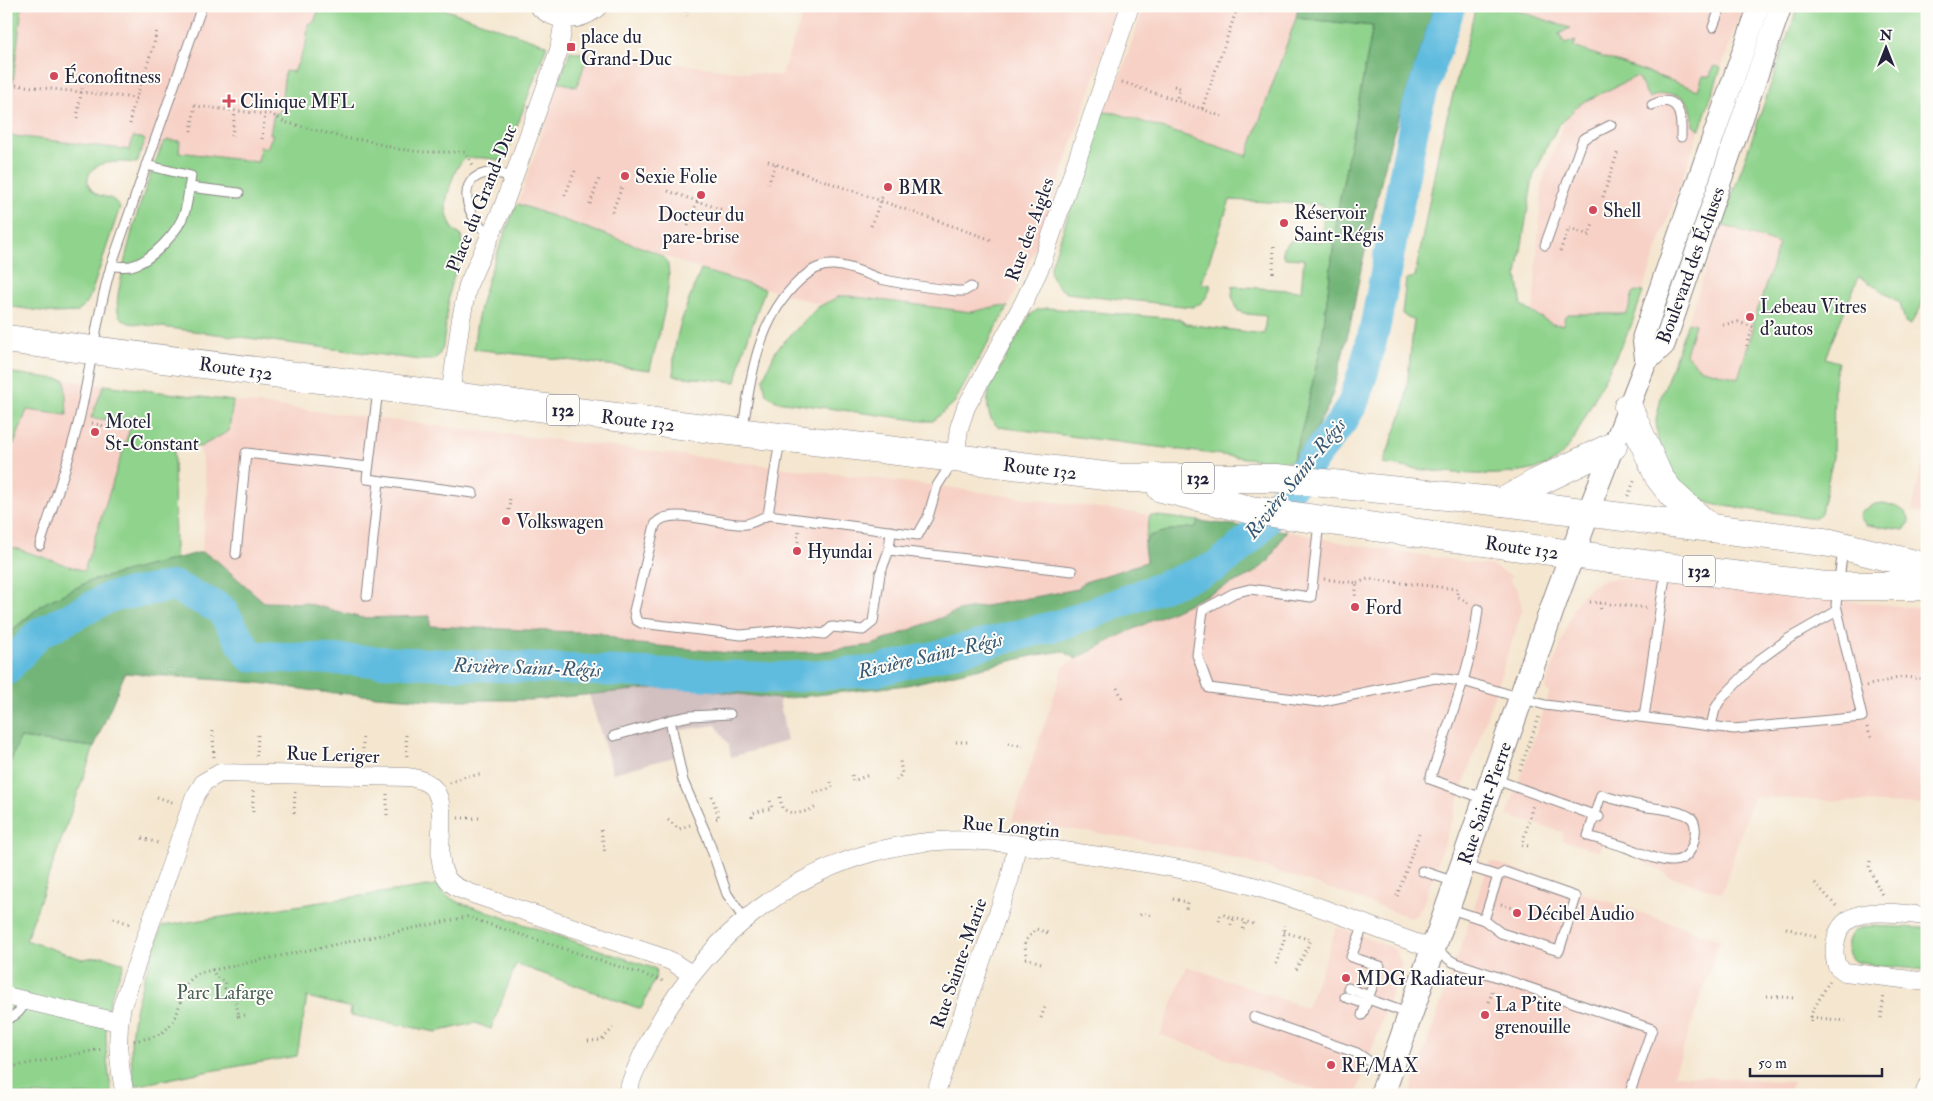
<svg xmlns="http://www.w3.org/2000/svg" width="1933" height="1101" viewBox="0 0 1933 1101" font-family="'IM FELL Double Pica',serif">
<rect width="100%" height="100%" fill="#fdfcf7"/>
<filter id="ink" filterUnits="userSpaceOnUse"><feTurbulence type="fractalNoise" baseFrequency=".02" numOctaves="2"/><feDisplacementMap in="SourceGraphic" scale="10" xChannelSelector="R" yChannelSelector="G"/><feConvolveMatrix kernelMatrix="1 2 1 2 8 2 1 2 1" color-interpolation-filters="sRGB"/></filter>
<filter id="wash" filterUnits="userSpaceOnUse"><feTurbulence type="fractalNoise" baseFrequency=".0096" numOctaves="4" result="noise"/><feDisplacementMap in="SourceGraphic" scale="20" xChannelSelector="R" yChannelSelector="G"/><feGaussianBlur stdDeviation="1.12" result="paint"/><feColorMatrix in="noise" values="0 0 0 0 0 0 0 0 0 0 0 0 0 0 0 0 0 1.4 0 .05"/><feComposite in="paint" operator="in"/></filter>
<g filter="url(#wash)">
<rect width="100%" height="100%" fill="#f4e6cf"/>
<g fill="#f7d1c6">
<path d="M22,6H322L267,164L178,152L141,151L6,135V82H13Z"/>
<path d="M806,6H1119L1037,246L1008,307L998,306L971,312L849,296L830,300L823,305L701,270L655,252L518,204L570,51L781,76Z"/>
<path d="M1144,6H1298L1296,18L1247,157L1116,113L1103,112L1114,82L1118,83Z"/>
<path d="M1513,6H1743L1628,332L1552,324L1533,313L1542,183L1589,55L1506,27Z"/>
<path d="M1722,225L1779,243L1740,381L1673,363Z"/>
<path d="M34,376L142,390L84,571L6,545V464L27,410Z"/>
<path d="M233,401L937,486L1150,515L1144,546L1146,562L1082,583L1078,589L958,611L872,645L817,652L739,654L628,643L600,633L430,626V616L362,618L306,603L264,602L215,559L202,552L207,490L200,447L229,431Z"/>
<path d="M1927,441V514L1912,511Z"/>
<path d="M1286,531L1349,544L1492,566L1512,576L1509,579L1518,591L1522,610L1517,627L1423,905L1417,914L1412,918L1316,884L1247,862L1212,853L1117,836L1012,821L1064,666L1119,636L1252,574L1268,562Z"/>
<path d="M1616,578L1927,609V805L1753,797L1722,893L1669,876L1628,852L1602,844L1600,852L1562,840L1563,832L1507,816L1550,692L1545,689L1574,607L1581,596L1592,586L1601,581Z"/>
<path d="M1490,861L1720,940L1674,1075L1793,1082L1787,1095H1409Z"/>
<path d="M1337,927L1391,947L1396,951L1402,963L1356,1095H1329L1160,1035L1187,966L1307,1008Z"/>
</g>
<path fill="#d2bfbf" d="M677,686L779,699L787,741L731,757L729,746L716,725L681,730L679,734L683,753L678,756L613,773L589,695Z"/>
<g fill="#8fd38c" stroke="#587a64">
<path d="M6,6H22L13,82H6Z"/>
<path d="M320,6H435L547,45L504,161C492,159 477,156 465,159C456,162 446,196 446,205C446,214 450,223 454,231L461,235L463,251L450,287L443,346L439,355L433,360H421L130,323C123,321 119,318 118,311C116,301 119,289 121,280C129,234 145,186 163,143L168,140L180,141L179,152L258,162L260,147L267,148L273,134H270L274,113H280L285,71L294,72L306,44L308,24L314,22Z"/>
<path d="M1476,6H1513V9L1570,28L1559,34L1565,44L1576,40L1574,47L1698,90L1703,76H1710L1713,67L1715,66L1721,68L1700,129L1693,126C1694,96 1675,87 1649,98L1637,76L1580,104L1559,125L1549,142L1533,177L1517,275L1522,306L1552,324L1563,325L1565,316L1568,314H1626L1628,311L1633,293L1636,291L1643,292L1631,326L1574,439C1568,447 1562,456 1553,462C1515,484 1427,471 1383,464L1405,405L1414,320L1402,314L1406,279L1415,277L1440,144Z"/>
<path d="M1798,6H1927V282L1920,309L1910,325L1905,322L1900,303L1859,276L1825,358L1838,362L1834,383L1833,457L1821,513L1816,518L1716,505L1697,499L1675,482L1658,442L1656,420L1661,397L1688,322L1695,324L1686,354L1699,368L1738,378L1754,326L1753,324L1779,244L1722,225Z"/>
<path d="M1296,18L1373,26L1338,209L1322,341L1303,425L1293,459L1285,463L998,427C985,416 987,402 990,386L1030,315L1037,310L1047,308L1179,319L1186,324L1264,334L1266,316L1247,314L1238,311L1232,296L1233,286L1301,291L1304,259L1285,258L1283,255V248L1292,240L1322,242L1324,205L1230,200L1201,284L1211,285C1208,296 1204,304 1192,307L1067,293C1057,287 1051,280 1050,269L1103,112L1116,113L1247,156Z"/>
<path d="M570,51L588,54L577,87L559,82Z"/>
<path d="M6,135L130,150L133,137L142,138L145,140L137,163C123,162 92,158 88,178C87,183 89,188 94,192C102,199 112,194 120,207L92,291L87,303L78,312L55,313L6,306Z"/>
<path d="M518,204L655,252C659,255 665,257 667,262C675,283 655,347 650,370L474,349C476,299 498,253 515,207Z"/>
<path d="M701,270L765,289L743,352L736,382L674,376C671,338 687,305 701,270Z"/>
<path d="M840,296H849L971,312L998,306L1008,307L954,403L933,421H923L776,401L766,394L763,379L776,350L818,307Z"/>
<path d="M6,372L65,380L67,415L27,410L14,444L6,440Z"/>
<path d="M104,385L233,401L229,431L200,447L174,444L175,559L90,581L43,604L6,635V545L84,571L132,422L91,418Z"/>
<path d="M1884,503C1897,506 1919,514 1904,530L1866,525L1860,517L1861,511L1875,504Z"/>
<path d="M1150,515L1198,521L1197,527L1172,530L1149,536L1144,546Z"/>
<path d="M20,738L94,747L26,940L82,959L103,956L124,963C119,977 112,991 109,1004C103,1035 107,1064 112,1095H6V772Z"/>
<path d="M435,884L447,896L458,902L656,969L655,979L641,1009L516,964L491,1029L475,1023L436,1032L350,1015L351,1008L307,997L297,1056L193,1074L135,1086C122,1024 143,984 162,926L427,886L431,887Z"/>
<path d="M1868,926L1927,928V970C1914,968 1860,966 1853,960C1848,955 1847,948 1848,942C1851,930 1857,928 1868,926Z"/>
</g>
<g fill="#73b578" stroke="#4a6c5a">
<path d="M1298,6H1434L1390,144L1362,264L1350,326L1330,403L1314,433L1293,459L1303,425L1322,341L1338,209L1373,26L1296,18Z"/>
<path d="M1198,521L1286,531L1268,562L1252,574L1119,636L1076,659L1063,651L1032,656L907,685L779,699L677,686L532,700H431L322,692L259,683L125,673L94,747L20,738L6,772V636L43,604L90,581L202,552L215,559L264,602L306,603L362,618L430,616V626L600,633L628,643L739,654L817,652L872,645L958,611L1078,589L1082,583L1146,562L1144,546L1149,536L1172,530L1196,527Z"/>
</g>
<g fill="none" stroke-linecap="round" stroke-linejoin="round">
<path stroke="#61bcdf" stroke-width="31" d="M6,670L38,634L110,597L174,586L221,609L250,656L775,678L876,671L1063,624L1215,567L1234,553L1256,532L1343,420L1353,403L1364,370L1375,327L1417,109L1450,6"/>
</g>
</g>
<g filter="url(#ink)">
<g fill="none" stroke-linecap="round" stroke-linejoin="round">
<defs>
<g id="service">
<path d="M1713,27L1721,6"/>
<path d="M1652,105C1679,92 1682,116 1681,137"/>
<path d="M189,187L239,193"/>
<path d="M492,234C470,226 453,182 483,174C493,171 504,175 514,177"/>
<path d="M1545,245L1583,139L1611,125"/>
<path d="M111,266C118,266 125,267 131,266C152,261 179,231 185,211C188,200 189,188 191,176L146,165"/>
<path d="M378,390L367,479L473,493"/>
<path d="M743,429C750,376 759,317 800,280C810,271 820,264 834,265C850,266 866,274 881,279C906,285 932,288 957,291H964L971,287"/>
<path d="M780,440L768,515L918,535L928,517L937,486L953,461"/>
<path d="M768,515C762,518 753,523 746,524C724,527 667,504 655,525L634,611L636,620L641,623L741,635L788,630L824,634L832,627L863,630L873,622L880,574L889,550L891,531"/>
<path d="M1319,522L1311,597L1250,589L1234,593L1203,610L1197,655L1209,688L1318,702L1435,678L1463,681L1545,705L1734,729L1862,717L1836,605L1843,548"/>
<path d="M40,545C53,504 69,462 79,420C91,369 96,317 111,266L202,6"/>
<path d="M889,550L1072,571"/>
<path d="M236,554L246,453L368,467"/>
<path d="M367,596L379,481"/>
<path d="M1478,609C1472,668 1448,724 1430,779L1485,799"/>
<path d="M1644,717L1666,570"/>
<path d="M670,720L683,781L707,836L727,894L745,920"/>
<path d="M1711,726L1715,709L1721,699L1759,660L1788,639L1837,611"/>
<path d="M614,736L670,720L690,716L730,714"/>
<path d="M1494,779L1599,817"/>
<path d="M1601,795C1614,799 1628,803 1642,806C1657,809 1677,809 1690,817C1695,820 1696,829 1695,835C1689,878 1652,857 1628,848C1615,843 1601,840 1588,836Z"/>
<path d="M1422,871L1455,882"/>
<path d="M1448,908L1484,920L1498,876L1463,865"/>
<path d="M1484,920L1501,933L1559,951L1576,897L1505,872L1498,876"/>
<path d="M1434,949L1453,962L1652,1029L1629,1095"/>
<path d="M1348,988L1369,996"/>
<path d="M1345,997L1366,1004"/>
<path d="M1368,999L1410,1014"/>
<path d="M1362,1015L1380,966L1351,957L1364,924"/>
<path d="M1254,1017L1357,1053L1370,1062L1390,1069"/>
<path d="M6,1019C17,1016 21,1010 26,1001"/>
</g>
<g id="minor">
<path d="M538,6C555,23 581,23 599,6"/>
<path d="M450,396L461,319L468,285L503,207L559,50L564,19"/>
<path d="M955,459L959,428L966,407L1024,302L1041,265L1130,6"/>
<path d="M1927,916C1899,914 1843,901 1836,940C1834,948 1834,958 1837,966L1845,972L1927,982"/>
<path d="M6,996L118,1022"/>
<path d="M125,1095C119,1065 115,1037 122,1006L194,798L204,782L220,773L407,777C467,782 425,851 448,880C455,889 469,892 479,896L655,955L671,961L691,974"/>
<path d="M626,1095C645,1039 678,986 719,944C793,869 891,832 996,842C1021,844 1046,849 1071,852C1128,860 1185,868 1242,883C1306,900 1370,927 1433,949"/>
<path d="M935,1095L1010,878L1017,845"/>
<path d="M1924,1095L1927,1086"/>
</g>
<g id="tertiary">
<path d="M1646,362L1643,337L1759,6"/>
<path d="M1588,512L1646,362L1664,345L1781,6"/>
</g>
<path id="secondary" d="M1382,1095L1557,595L1588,512"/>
<g id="trunk">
<path d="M6,339L655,422L1121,478H1276L1503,502L1831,543L1927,567"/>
<path d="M1628,407L1659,477L1672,494L1710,528"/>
<path d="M1161,488L1251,510L1667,567L1826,586H1927"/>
<path d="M1503,502L1536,483L1613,446"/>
</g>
</defs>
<use href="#service" stroke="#8b8485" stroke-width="11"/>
<use href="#minor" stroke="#8b8485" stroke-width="19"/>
<use href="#tertiary" stroke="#8b8485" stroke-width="23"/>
<use href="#secondary" stroke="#8b8485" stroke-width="26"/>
<use href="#trunk" stroke="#8b8485" stroke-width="29"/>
<g stroke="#8b8485" stroke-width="3" stroke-dasharray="1 4" stroke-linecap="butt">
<path d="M685,6L687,16"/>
<path d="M1247,6L1262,12"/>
<path d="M1122,82L1202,109L1238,6"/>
<path d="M6,84L136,98"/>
<path d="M1174,86L1180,88L1176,101"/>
<path d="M1202,109L1225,118"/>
<path d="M77,118L82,88"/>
<path d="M130,124L131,114L154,44L157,29"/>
<path d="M191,131L195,106L273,115L284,122L349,139L365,140L397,149L423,152H465L473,165"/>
<path d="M232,136L235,111"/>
<path d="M262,139L265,114"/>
<path d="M768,161L992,240"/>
<path d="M768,184L776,164"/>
<path d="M668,191L723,210"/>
<path d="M565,195L575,171"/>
<path d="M1603,197L1618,151"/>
<path d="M590,204L599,179"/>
<path d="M612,212L622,187"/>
<path d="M688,226L698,200"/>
<path d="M871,226L882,197"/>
<path d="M1560,251L1569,228L1589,235L1593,224"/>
<path d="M1273,273L1274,246"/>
<path d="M1723,325L1738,322L1753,327L1746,348"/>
<path d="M92,423L108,427"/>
<path d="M1628,496L1635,479"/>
<path d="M509,510L510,497"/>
<path d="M798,542L799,531"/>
<path d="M1324,579L1357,583L1355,597"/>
<path d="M1357,583L1368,579L1457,589V596L1468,603"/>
<path d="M1590,602L1649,608"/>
<path d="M1600,603L1601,611"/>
<path d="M1866,686L1902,677L1927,679"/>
<path d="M1117,688L1123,699"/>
<path d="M1867,727L1871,738"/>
<path d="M213,731L214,758"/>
<path d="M406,735L407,760"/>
<path d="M956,742H969"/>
<path d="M1008,743L1023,746"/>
<path d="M257,756L258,732"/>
<path d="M363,759V734"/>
<path d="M1520,770L1539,716"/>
<path d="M852,775L853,781L869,775"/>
<path d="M896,780L902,774L900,761"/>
<path d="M450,783L466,776L480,775"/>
<path d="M813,793L832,788L831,782"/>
<path d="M712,796L719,818L713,819"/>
<path d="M157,797L175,803"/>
<path d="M780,797L782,808C794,817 804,812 817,807"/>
<path d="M253,812V790"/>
<path d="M294,813L295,791"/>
<path d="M387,815V793"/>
<path d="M752,817L753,813L772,808L770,800"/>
<path d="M458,818H479"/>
<path d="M668,820L679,829L690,825"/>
<path d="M601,830L605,854"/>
<path d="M142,838L161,844"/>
<path d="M1528,846L1522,845L1533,805"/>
<path d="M1870,861L1869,868L1882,895"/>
<path d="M1815,883L1838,908"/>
<path d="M1397,896L1419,834"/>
<path d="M1173,899L1187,902L1186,909"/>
<path d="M1501,904L1513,908"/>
<path d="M1140,915L1143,913L1150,915"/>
<path d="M114,918L132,925"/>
<path d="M1219,921L1221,914L1257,925"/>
<path d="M1231,925L1234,918"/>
<path d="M1786,928L1819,938"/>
<path d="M1243,929L1246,922"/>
<path d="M1284,932L1311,940L1295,972"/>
<path d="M1041,963L1026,958L1025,941L1036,929L1051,934"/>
<path d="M1276,964L1284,940V925"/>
<path d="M212,969L216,977L225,982V988L233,992L239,1016L235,1017"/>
<path d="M1767,996L1794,998"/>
<path d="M1489,1002L1493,989"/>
<path d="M239,1016L246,1015"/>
<path d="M1811,1017L1846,1021"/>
<path d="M1041,1018L1046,1004"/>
<path d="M1881,1018L1884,994"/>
<path d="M1811,1022V1014L1830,980"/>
<path d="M134,1041C143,1039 153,1038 161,1033C188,1016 172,989 199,973L467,917L663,981"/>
<path d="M588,1041L602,1040L613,1028"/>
<path d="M6,1068L102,1049"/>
<path d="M1500,1095L1502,1090"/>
</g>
<use href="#service" stroke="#fff" stroke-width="9"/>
<use href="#minor" stroke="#fff" stroke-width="18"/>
<use href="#tertiary" stroke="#fff" stroke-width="21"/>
<use href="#secondary" stroke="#fff" stroke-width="24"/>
<use href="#trunk" stroke="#fff" stroke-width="28"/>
</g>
</g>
<g fill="#d1495b" stroke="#fdfcf7" stroke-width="2">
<rect x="566" y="42" width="10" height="10" rx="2.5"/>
<circle cx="54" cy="76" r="5"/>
<path d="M226.5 93.5h5v5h5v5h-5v5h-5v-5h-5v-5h5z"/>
<circle cx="625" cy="176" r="5"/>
<circle cx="888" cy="187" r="5"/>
<circle cx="701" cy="195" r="5"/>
<circle cx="1593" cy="210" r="5"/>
<circle cx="1284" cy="223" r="5"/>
<circle cx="1750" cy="317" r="5"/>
<circle cx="95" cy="432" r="5"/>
<circle cx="506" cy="521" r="5"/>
<circle cx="797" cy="551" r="5"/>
<circle cx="1355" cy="607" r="5"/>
<circle cx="1517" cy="913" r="5"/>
<circle cx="1346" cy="978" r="5"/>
<circle cx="1485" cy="1015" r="5"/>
<circle cx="1331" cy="1065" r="5"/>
</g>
<g text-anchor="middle" stroke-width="4" stroke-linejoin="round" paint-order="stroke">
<g fill="#fdfcf7" stroke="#646373" stroke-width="1">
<rect x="547" y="394.5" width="32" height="31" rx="4"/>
<rect x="1182" y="462.5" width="32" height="31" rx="4"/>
<rect x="1683" y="555.5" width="32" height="31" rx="4"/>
</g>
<g font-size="18" font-weight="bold" fill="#22223b">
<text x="563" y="416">132</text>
<text x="1198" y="484">132</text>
<text x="1699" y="577">132</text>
</g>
<g font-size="19" fill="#22223b" stroke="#fdfcf7" text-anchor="start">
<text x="581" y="43">place du<tspan x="581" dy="22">Grand-Duc</tspan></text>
<text x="64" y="83">Éconofitness</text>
<text x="240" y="108">Clinique MFL</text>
<text x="635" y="183">Sexie Folie</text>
<text x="898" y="194">BMR</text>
<text x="1603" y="217">Shell</text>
<text x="1294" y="219">Réservoir<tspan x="1294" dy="22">Saint-Régis</tspan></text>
<text x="701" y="221" text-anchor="middle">Docteur du<tspan x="701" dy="22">pare-brise</tspan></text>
<text x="1760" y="313">Lebeau Vitres<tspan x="1760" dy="22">d'autos</tspan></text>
<text x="105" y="428">Motel<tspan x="105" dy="22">St-Constant</tspan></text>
<text x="516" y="528">Volkswagen</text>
<text x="807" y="558">Hyundai</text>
<text x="1365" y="614">Ford</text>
<text x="1527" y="920">Décibel Audio</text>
<text x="1356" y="985">MDG Radiateur</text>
<text x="1495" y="1011">La P'tite<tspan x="1495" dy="22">grenouille</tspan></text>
<text x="1341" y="1072">RE/MAX</text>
</g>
<g font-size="19" fill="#22223b" stroke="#fdfcf7">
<text transform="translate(481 198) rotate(-68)" y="7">Place du Grand-Duc</text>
<text transform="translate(1029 229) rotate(-70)" y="7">Rue des Aigles</text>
<text transform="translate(1690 265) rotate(-70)" y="7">Boulevard des Écluses</text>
<text transform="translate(236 368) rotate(8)" y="7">Route 132</text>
<text transform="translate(638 420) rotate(7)" y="7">Route 132</text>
<text transform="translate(1040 468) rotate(7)" y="7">Route 132</text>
<text transform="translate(1522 547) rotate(8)" y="7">Route 132</text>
<text transform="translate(333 754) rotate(2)" y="7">Rue Leriger</text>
<text transform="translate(1484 803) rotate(-71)" y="7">Rue Saint-Pierre</text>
<text transform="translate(1011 826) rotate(5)" y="7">Rue Longtin</text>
<text transform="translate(958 963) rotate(-71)" y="7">Rue Sainte-Marie</text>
</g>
<g font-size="19" fill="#486057" stroke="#fdfcf7">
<text x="225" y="999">Parc Lafarge</text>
</g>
<g font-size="20" font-style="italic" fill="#385874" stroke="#fdfcf7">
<text transform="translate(1295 478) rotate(-51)" y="7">Rivière Saint-Régis</text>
<text transform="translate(930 655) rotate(-13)" y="7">Rivière Saint-Régis</text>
<text transform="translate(527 667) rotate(2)" y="7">Rivière Saint-Régis</text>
</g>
</g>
<rect width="1933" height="1101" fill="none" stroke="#fdfcf7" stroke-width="25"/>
<g transform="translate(1886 48)" stroke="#fdfcf7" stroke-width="4" paint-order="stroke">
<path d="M0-4L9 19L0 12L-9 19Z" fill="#22223b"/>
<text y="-8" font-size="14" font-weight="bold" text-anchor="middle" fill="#22223b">N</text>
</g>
<path d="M1750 1068v8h132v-8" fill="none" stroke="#22223b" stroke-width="2.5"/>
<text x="1758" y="1068" font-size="15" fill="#22223b" stroke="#fdfcf7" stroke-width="4" paint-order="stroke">50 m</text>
</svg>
